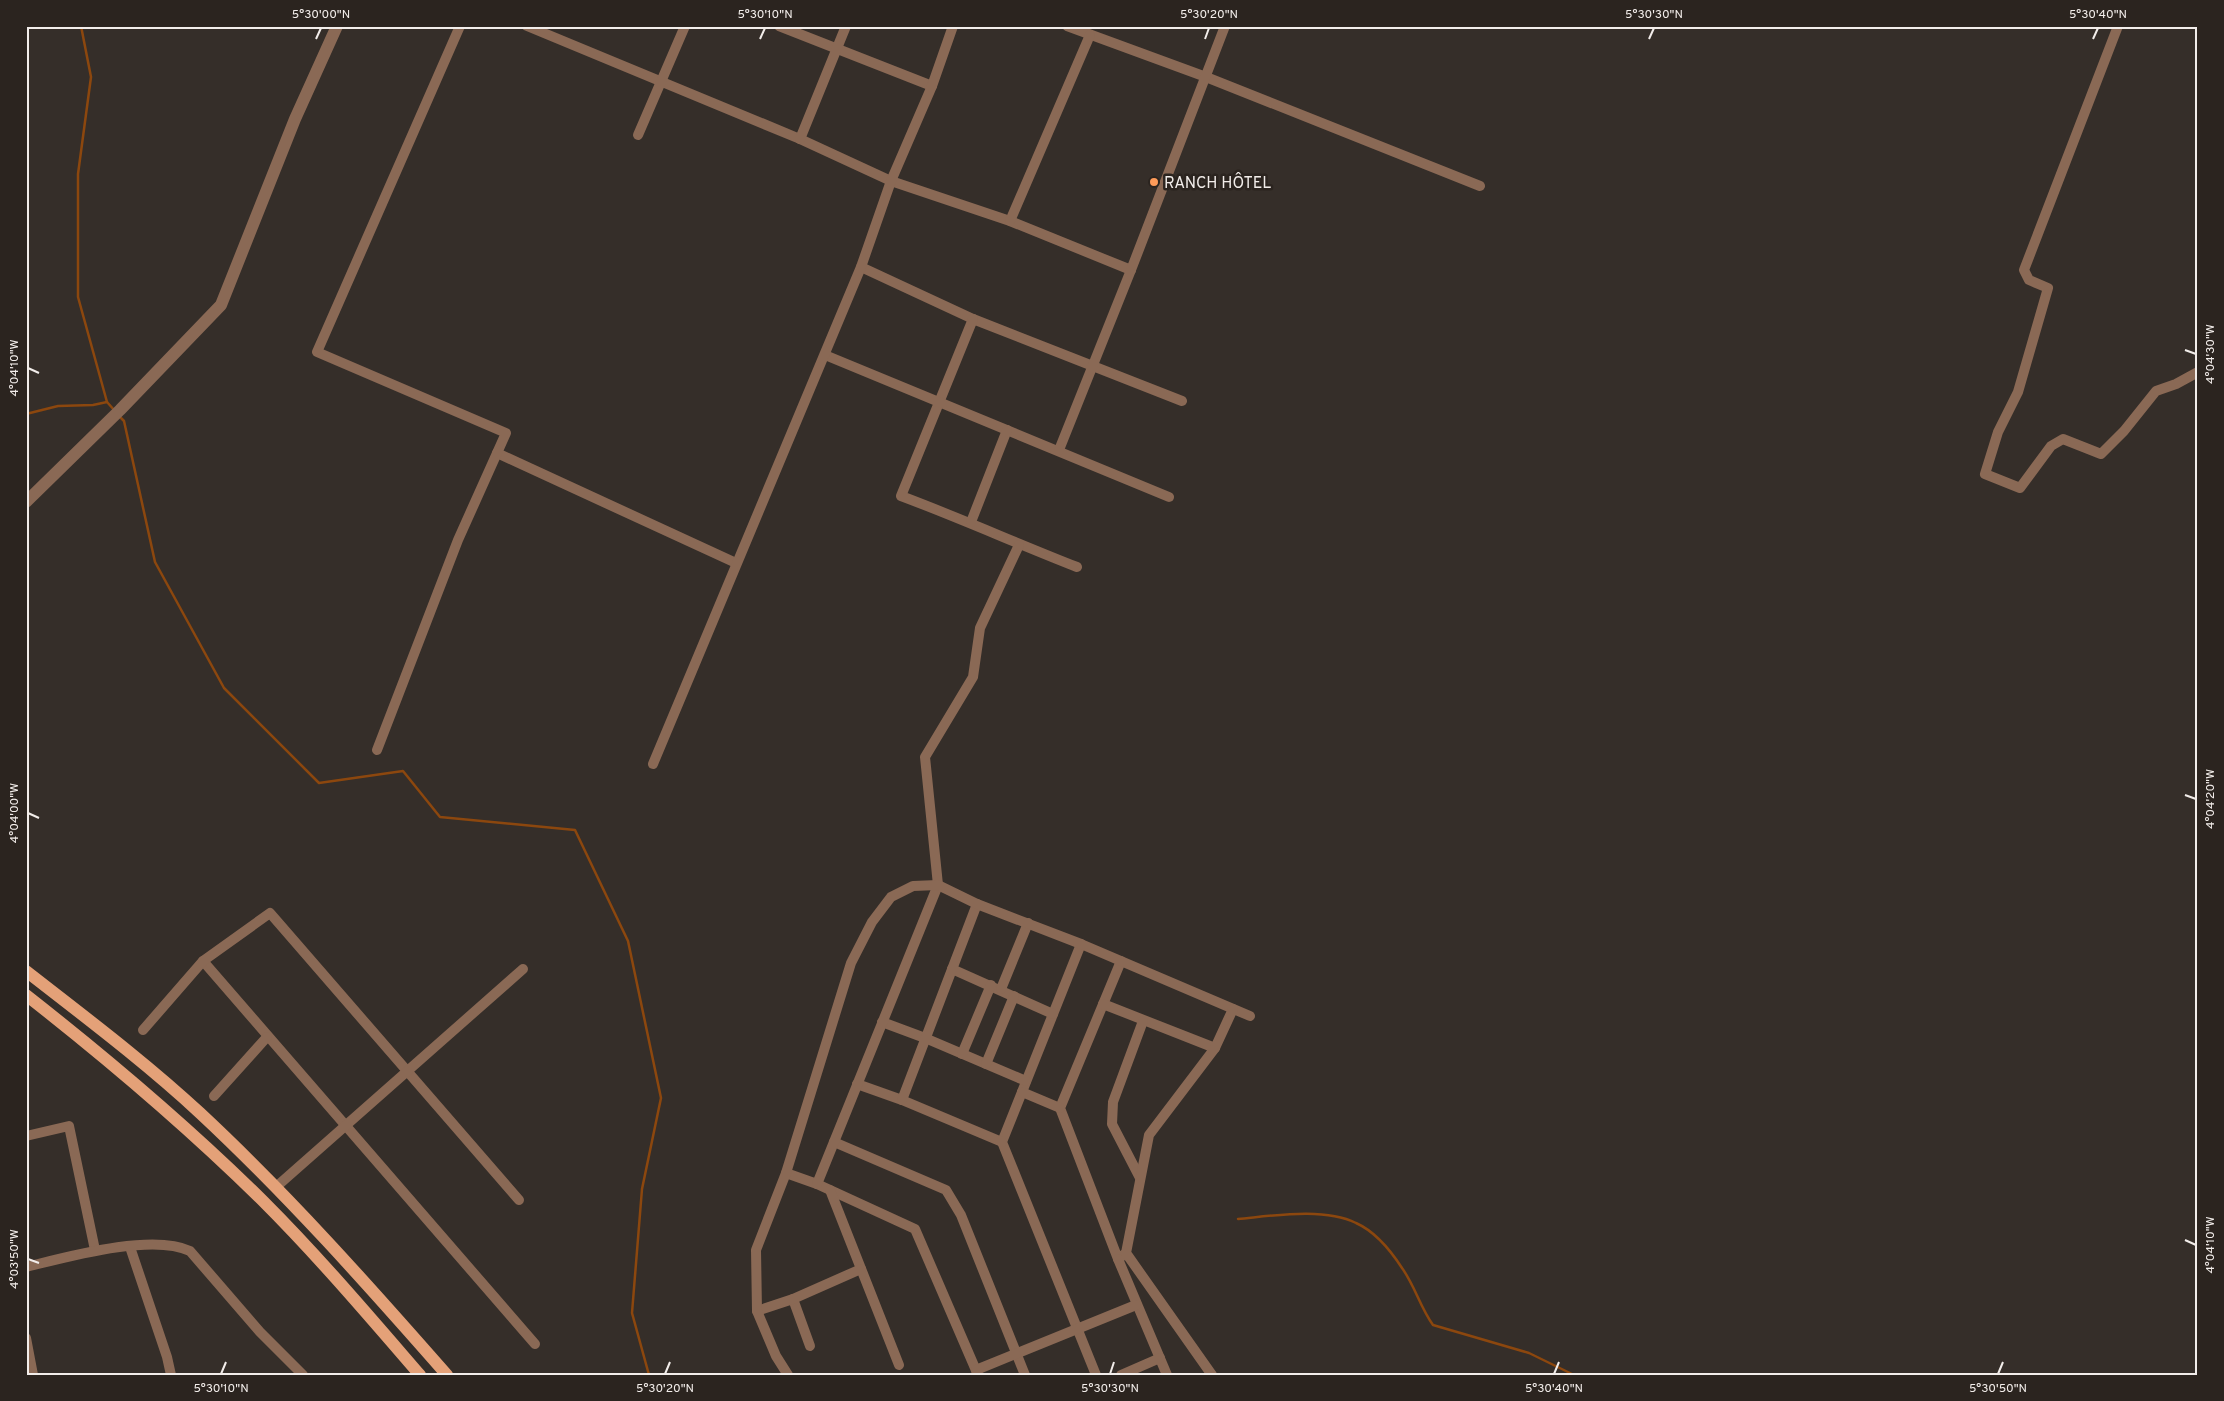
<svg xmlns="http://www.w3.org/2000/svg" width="2224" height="1401" viewBox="0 0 2224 1401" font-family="Overpass,sans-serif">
<rect width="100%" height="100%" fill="#352e29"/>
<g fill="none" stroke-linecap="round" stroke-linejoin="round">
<g stroke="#8c470e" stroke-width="2.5">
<path d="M81,26L91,77L78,174V297L107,402L115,411"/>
<path d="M26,414L58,406L93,405L107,402"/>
<path d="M120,417L124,421L155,562L224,688L319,783L403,771L440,817L575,830L628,941L661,1098L642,1189L632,1313L649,1375"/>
<path d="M1238,1219C1271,1216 1324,1207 1356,1223C1374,1231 1391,1251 1402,1268C1415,1286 1420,1307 1433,1325L1529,1353L1574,1375"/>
</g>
<g stroke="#8a6955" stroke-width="10">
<path d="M527,26L800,139L891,181L1010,221L1131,270"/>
<path d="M779,26L932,86"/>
<path d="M1067,26L1206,77L1480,186"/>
<path d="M2118,26L2024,270L2029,280L2048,288L2018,392L1998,432L1985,474L2020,488L2051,446L2063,439L2101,454L2124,431L2156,391L2176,384L2198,372"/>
<path d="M638,135L685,26"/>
<path d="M800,139L846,26"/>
<path d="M1010,221L1090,35"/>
<path d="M861,267L973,319L1182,401"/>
<path d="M973,319L901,496C960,518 1018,544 1077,567"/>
<path d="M825,355L1169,497"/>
<path d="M1059,450L1131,270L1225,26"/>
<path d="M497,453L736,563"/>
<path d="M971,522L1007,430"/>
<path d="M377,750L458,540L506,433L317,352L460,26"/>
<path d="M653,764L861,267L891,181L932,86L953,26"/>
<path d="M1081,944L1002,1142L1096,1375"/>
<path d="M203,961L535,1344"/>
<path d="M1121,961L1060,1108L1118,1259L1126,1253"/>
<path d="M952,969L1053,1014"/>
<path d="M1001,989L1028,923"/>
<path d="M1103,1004L1215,1048"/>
<path d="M882,1022L925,1038L1026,1081"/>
<path d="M143,1030L203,961L270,913L519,1200"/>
<path d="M962,1054L991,985"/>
<path d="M986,1064L1014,996"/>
<path d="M857,1084L902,1100L1002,1142"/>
<path d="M1022,1092L1060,1108"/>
<path d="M214,1096L267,1037"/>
<path d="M902,1100L977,904"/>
<path d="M26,1136L69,1126L95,1250"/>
<path d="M834,1142L946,1190L961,1215L1025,1375"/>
<path d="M786,1173L817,1184L915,1229L978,1375"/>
<path d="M1140,1178L1112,1124L1113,1102L1143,1021"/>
<path d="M817,1184L938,885L925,757L973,677L980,628L1019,545"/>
<path d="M276,1187L523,969"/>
<path d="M830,1190L899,1365"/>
<path d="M130,1247L167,1357L171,1375"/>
<path d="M1118,1259L1167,1375"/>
<path d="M26,1267C67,1257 152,1233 190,1251L260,1332L303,1375"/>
<path d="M793,1299L810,1346"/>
<path d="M757,1311L793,1299L861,1269"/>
<path d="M26,1338L33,1375"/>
<path d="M976,1370L1136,1305"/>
<path d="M788,1375L776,1356L757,1311L756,1250L786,1173L851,963L872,922L891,897L913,886L938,885L977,904L1081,944L1250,1016"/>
<path d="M1121,1375L1160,1358"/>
<path d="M1212,1375L1126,1253L1149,1135L1215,1048L1233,1009"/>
</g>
<path stroke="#8a6955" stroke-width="12" d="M26,502L120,410L221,305L295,119L337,26"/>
<g stroke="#e4a178" stroke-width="12">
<path d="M26,971C85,1017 145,1062 200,1113C288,1195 368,1285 447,1375"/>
<path d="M26,995C109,1060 188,1127 263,1201C318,1256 369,1316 420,1375"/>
</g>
</g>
<path fill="none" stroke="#f2edea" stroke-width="2" d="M316,39L321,28M760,39L765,28M1205,39L1209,28M1649,39L1654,28M2093,39L2098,28M2185,350L2196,354M28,368L39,373M2185,795L2196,799M28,813L39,818M2185,1240L2196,1245M28,1259L39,1263M221,1374L226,1362M665,1374L670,1362M1110,1374L1114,1362M1554,1374L1559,1362M1998,1374L2003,1362"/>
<circle fill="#fe9b59" stroke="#2b241f" stroke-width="2" cx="1154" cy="182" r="5"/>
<g text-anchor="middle" stroke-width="5" stroke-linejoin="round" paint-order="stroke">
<g font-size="16" fill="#f2edea" stroke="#2b241f" text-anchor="start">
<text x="1164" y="188">RANCH HÔTEL</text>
</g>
</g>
<rect width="2224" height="1401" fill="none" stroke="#2b241f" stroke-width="55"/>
<rect x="28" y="28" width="2168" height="1346" fill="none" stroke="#f2edea" stroke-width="2"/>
<g font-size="12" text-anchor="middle" fill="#f2edea">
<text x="321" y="18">5°30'00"N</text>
<text x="765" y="18">5°30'10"N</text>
<text x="1209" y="18">5°30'20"N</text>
<text x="1654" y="18">5°30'30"N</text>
<text x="2098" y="18">5°30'40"N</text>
<text transform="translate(2210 354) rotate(-90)" y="4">4°04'30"W</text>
<text transform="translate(14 368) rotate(-90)" y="4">4°04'10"W</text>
<text transform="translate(2210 799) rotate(-90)" y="4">4°04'20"W</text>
<text transform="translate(14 813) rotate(-90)" y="4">4°04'00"W</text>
<text transform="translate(2210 1245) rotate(-90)" y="4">4°04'10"W</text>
<text transform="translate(14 1259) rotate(-90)" y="4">4°03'50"W</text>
<text x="221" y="1392">5°30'10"N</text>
<text x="665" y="1392">5°30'20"N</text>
<text x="1110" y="1392">5°30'30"N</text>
<text x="1554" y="1392">5°30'40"N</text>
<text x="1998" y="1392">5°30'50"N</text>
</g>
</svg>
